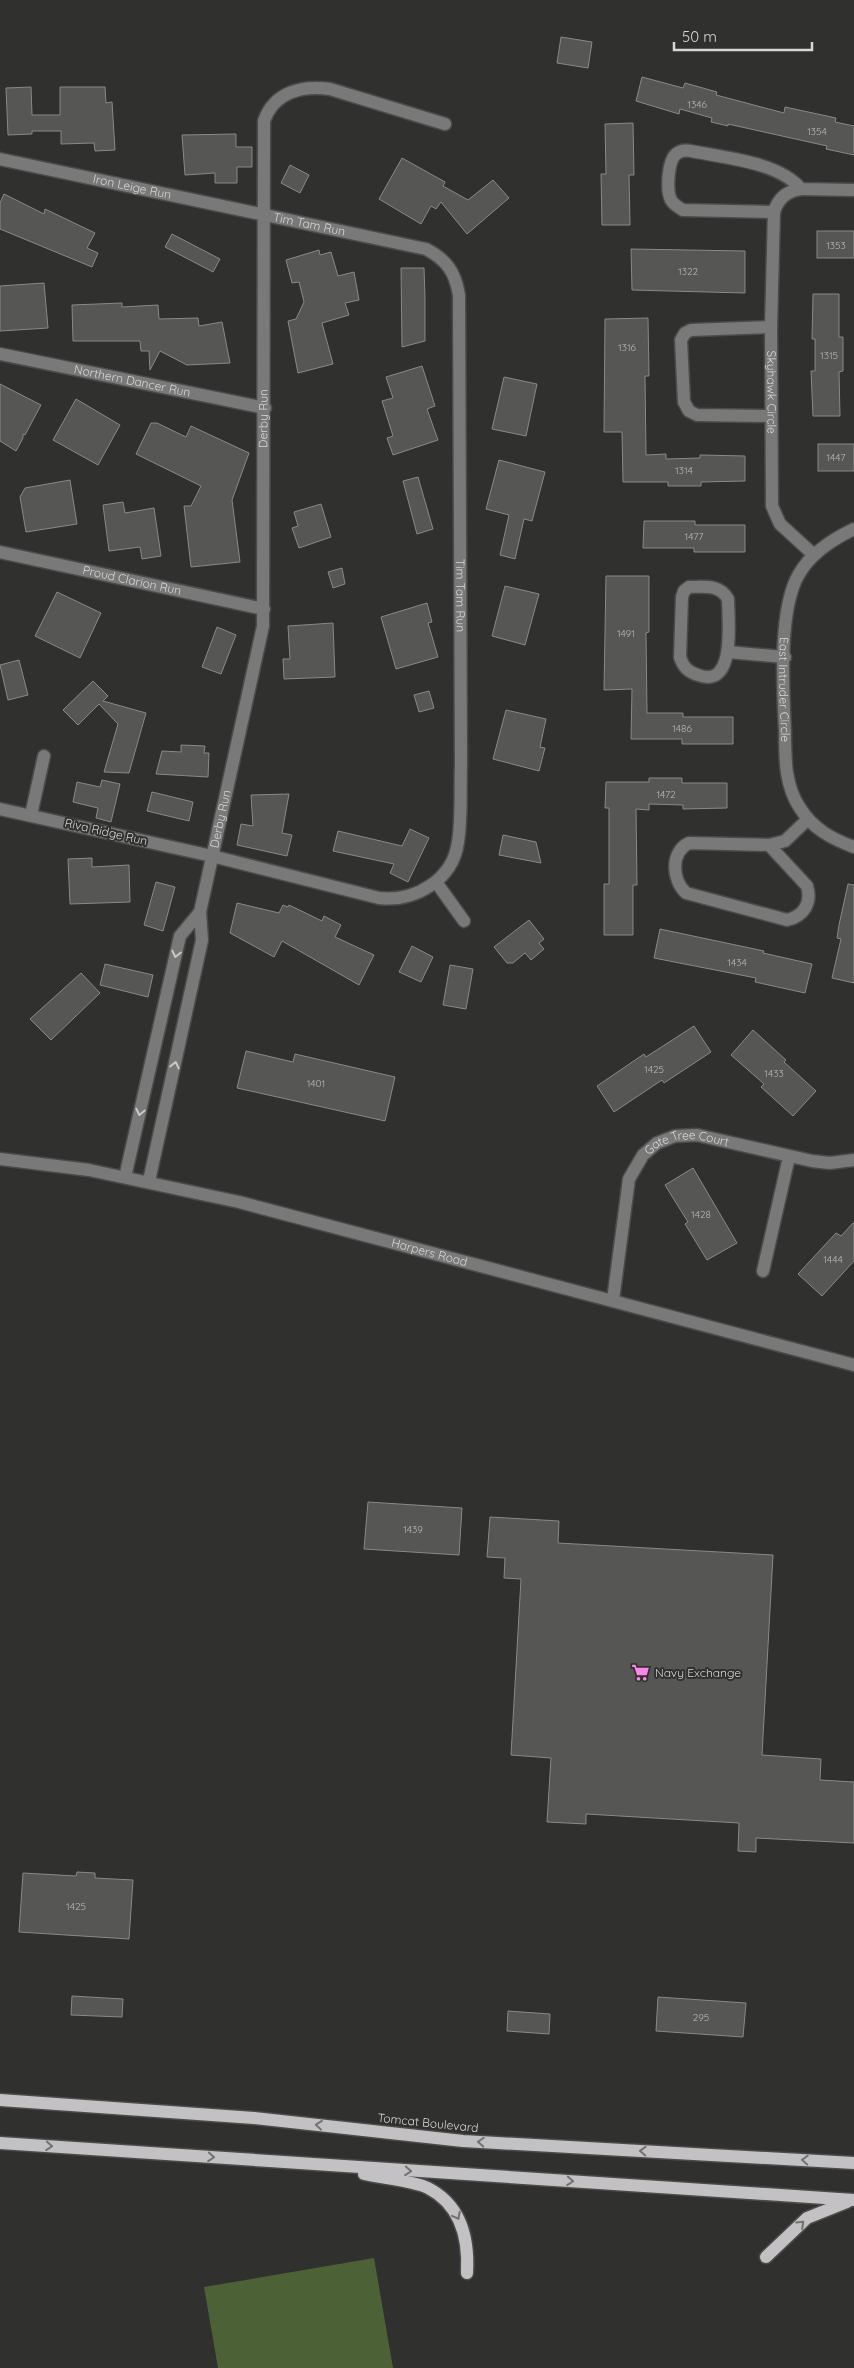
<svg xmlns="http://www.w3.org/2000/svg" width="854" height="2368" viewBox="0 0 854 2368" font-family="Quicksand,sans-serif">
<rect width="100%" height="100%" fill="#30312f"/>
<path fill="#4c6136" d="M374,2258L393,2368H218L204,2287Z"/>
<g fill="#565754" stroke="#888a87">
<path d="M561,37L592,42L588,68L557,63Z"/>
<path d="M642,77L683,88L685,83L717,92L716,95L784,113L785,107L836,118L835,122L854,126V155L826,149L827,146L728,124V126L711,122L712,118L680,109L679,114L636,101Z"/>
<path d="M31,87L32,115H60V87H105L106,103L112,102L115,150L95,151L94,143L61,144V131H32V134L8,135L6,88Z"/>
<path d="M633,123L634,175H629L630,225H602L601,174H606L605,124Z"/>
<path d="M236,134V147H252V167H237V183H215V173L185,175L182,135Z"/>
<path d="M402,158L445,182L443,186L468,200L493,180L509,198L467,234L441,202L436,209L431,206L421,224L379,199Z"/>
<path d="M290,165L309,175L300,193L281,183Z"/>
<path d="M4,194L44,214L45,209L95,233L87,248L98,253L92,267L0,229V203Z"/>
<rect x="817" y="231" width="37" height="27"/>
<path d="M172,234L220,259L213,272L165,247Z"/>
<path d="M631,249L745,251V293L632,290Z"/>
<path d="M319,250L320,255L331,252L338,276L354,272L359,300L345,303L349,315L322,323L333,364L298,373L288,321L296,319L304,302L299,282L292,283L286,260Z"/>
<path d="M401,268H424L425,297V341L402,347Z"/>
<path d="M44,283L48,328L0,331V286Z"/>
<path d="M813,294H839V337H843V371L839,372L840,416H813L811,371H815V339H812Z"/>
<path d="M122,303V307L158,305L159,319L198,318L199,326L222,322L230,363L187,365L160,351L150,370L149,351H141L140,341H73L72,305Z"/>
<path d="M648,318L649,376H645L646,455L666,454V459L700,458V455L745,456V481L701,482V486H668V482H623L622,432H604L605,319Z"/>
<path d="M422,366L435,406L427,409L438,440L393,455L387,438L393,436L382,401L393,398L386,377Z"/>
<path d="M504,377L537,384L526,436L492,429Z"/>
<path d="M0,384L41,405L25,435L23,434V438L16,451L0,441Z"/>
<path d="M76,399L120,425L98,465L53,440Z"/>
<path d="M151,423H157L186,437L191,426L249,453L232,500L240,562L191,567L184,506H191L201,486L136,454Z"/>
<rect x="818" y="444" width="36" height="27"/>
<path d="M499,460L545,472L532,521L524,519L515,559L500,555L509,515L486,509Z"/>
<path d="M418,477L433,529L417,534L403,481Z"/>
<path d="M70,480L77,524L26,532L20,497L25,488Z"/>
<path d="M123,502L125,513L154,508L161,556L142,559L140,547L109,551L103,505Z"/>
<path d="M321,504L331,537L299,548L292,528L298,526L294,512Z"/>
<path d="M644,521H695V525H745V552H694V548H643Z"/>
<path d="M342,568L345,584L333,588L328,572Z"/>
<path d="M606,576H649V632L646,633L647,713H683V717H733V744H682V739H631L632,689L604,690Z"/>
<path d="M505,586L539,594L525,645L492,636Z"/>
<path d="M57,592L101,613L80,658L35,636Z"/>
<path d="M427,603L432,622L428,623L438,657L396,669L381,617Z"/>
<path d="M333,623L335,677L284,679L283,659H290L288,626Z"/>
<path d="M217,627L236,635L221,674L202,667Z"/>
<path d="M19,660L28,695L8,700L0,665Z"/>
<path d="M93,681L108,696L103,701L146,713L129,773L104,772L118,724L99,704L78,725L63,710Z"/>
<path d="M429,691L434,708L419,712L414,695Z"/>
<path d="M506,710L546,719L540,747L545,748L539,771L493,759Z"/>
<path d="M181,745L205,746L204,753H209L208,777L156,774L162,751L181,752Z"/>
<path d="M649,778H682V783H727V808L683,809V805L649,804V810L636,809L637,885H633V935H604V884H609V808H605L606,782H649Z"/>
<path d="M102,780L120,784L111,822L96,818L98,808L73,802L77,782L100,787Z"/>
<path d="M152,792L193,802L189,821L147,811Z"/>
<path d="M289,794L282,833L292,835L287,856L237,845L241,824L253,826L251,795Z"/>
<path d="M410,829L429,838L408,882L390,873L394,864L333,851L338,831L402,846Z"/>
<path d="M503,835L536,842L541,863L499,855Z"/>
<path d="M92,858V867L129,865L130,902L70,904L68,859Z"/>
<path d="M156,882L175,887L163,931L144,925Z"/>
<path d="M848,884L854,885V983L832,978L841,939L837,938L839,925Z"/>
<path d="M237,903L279,913L283,905L288,907L289,905L322,921L324,916L341,925L335,937L374,955L359,985L282,941L274,957L230,933Z"/>
<path d="M529,920L544,939L539,943L544,949L531,960L525,953L513,963H507L494,947Z"/>
<path d="M660,929L764,951L763,953L812,964L805,993L755,982L756,978L654,958Z"/>
<path d="M412,946L433,957L421,982L399,972Z"/>
<path d="M105,964L153,975L148,997L100,985Z"/>
<path d="M450,965L473,969L466,1009L443,1005Z"/>
<path d="M81,973L100,993L51,1040L30,1019Z"/>
<path d="M694,1026L711,1052L664,1083L662,1080L614,1112L597,1086L644,1054L646,1057Z"/>
<path d="M753,1030L786,1060L784,1062L816,1091L793,1116L761,1087L764,1084L731,1055Z"/>
<path d="M246,1051L293,1062L295,1054L395,1077L385,1121L237,1088Z"/>
<path d="M693,1168L737,1243L707,1260L685,1224L688,1222L665,1185Z"/>
<path d="M854,1222V1261L822,1296L798,1274L836,1233L841,1236Z"/>
<path d="M368,1502L462,1508L459,1555L364,1549Z"/>
<path d="M490,1517L559,1521L558,1543L773,1555L762,1755L821,1759L820,1780L854,1782V1843L756,1838V1852L738,1851L739,1823L586,1814V1824L547,1822L551,1758L511,1755L521,1579L504,1578L505,1558L487,1557Z"/>
<path d="M77,1872L95,1873V1878L133,1880L129,1939L19,1932L23,1873L76,1876Z"/>
<path d="M72,1996L123,1999L122,2017L71,2015Z"/>
<path d="M658,1997L746,2003L743,2037L656,2031Z"/>
<path d="M508,2011L550,2014L549,2034L507,2031Z"/>
</g>
<g fill="none" stroke-linecap="round" stroke-linejoin="round">
<defs>
<g id="minor">
<path id="s1" d="M0,159L426,249C447,260 455,272 459,295L461,765C460,790 462,817 458,842C453,880 415,902 379,898L212,856L0,809"/>
<path id="s2" d="M801,189C787,191 778,198 774,212L771,327L772,506L780,524L814,555"/>
<path d="M774,212L683,210C678,207 674,205 671,200C666,190 668,161 676,154C681,150 686,150 691,151C725,158 779,162 801,189L854,190"/>
<path d="M771,327L691,330L685,333L681,340L684,402L689,411L697,415L771,416"/>
<path id="s3" d="M0,354L265,408"/>
<path id="s4" d="M854,529C833,539 811,553 799,574C778,609 783,690 785,731C785,745 785,759 787,773C789,785 793,798 800,808C813,829 832,839 854,847"/>
<path id="s5" d="M0,552L264,609"/>
<path d="M689,587C704,587 720,584 728,599C728,618 737,690 698,675C688,672 683,667 680,657L682,597L684,591Z"/>
<path d="M728,652L785,657"/>
<path d="M31,815L44,756"/>
<path d="M689,843L769,845L807,886C812,903 804,916 787,920L686,893C672,880 670,852 689,843Z"/>
<path d="M769,845L785,841L808,819"/>
<path d="M436,882L464,921"/>
<path id="s6" d="M0,1159L89,1170L239,1202L854,1365"/>
<path d="M125,1177L180,936L200,912"/>
<path id="s7" d="M149,1181L202,940L200,912L263,626L264,121C274,92 302,85 330,89L445,124"/>
<path d="M763,1271L789,1157"/>
<path id="s8" d="M613,1300L629,1179L643,1155L657,1143L675,1136L697,1135L812,1161L830,1163L854,1160"/>
</g>
<g id="major">
<path d="M0,2100L254,2118L463,2141L854,2163"/>
<path d="M0,2143L854,2200"/>
<path d="M364,2174C381,2178 414,2181 428,2188C461,2205 469,2238 467,2273"/>
<path d="M766,2257L807,2218L847,2202"/>
</g>
</defs>
<use href="#minor" stroke="#4b4c4a" stroke-width="15"/>
<use href="#major" stroke="#4b4c4a" stroke-width="15"/>
<use href="#minor" stroke="#7a797a" stroke-width="12"/>
<use href="#major" stroke="#c3c1c3" stroke-width="12"/>
</g>
<defs><path id="oneway-chevron" d="M-2-3.5L2.5 0L-2 3.5" fill="none" stroke-width="1.6" stroke-linecap="round" stroke-linejoin="round" transform="scale(1.25)"/></defs>
<g stroke="#c9cac8">
<use href="#oneway-chevron" transform="translate(176 954) rotate(103)"/>
<use href="#oneway-chevron" transform="translate(175 1065) rotate(-78)"/>
<use href="#oneway-chevron" transform="translate(140 1112) rotate(102)"/>
</g>
<g stroke="#727272">
<use href="#oneway-chevron" transform="translate(319 2125) rotate(-174)"/>
<use href="#oneway-chevron" transform="translate(481 2142) rotate(-177)"/>
<use href="#oneway-chevron" transform="translate(49 2146) rotate(4)"/>
<use href="#oneway-chevron" transform="translate(643 2151) rotate(-177)"/>
<use href="#oneway-chevron" transform="translate(211 2157) rotate(4)"/>
<use href="#oneway-chevron" transform="translate(805 2160) rotate(-177)"/>
<use href="#oneway-chevron" transform="translate(408 2171) rotate(4)"/>
<use href="#oneway-chevron" transform="translate(570 2181) rotate(4)"/>
<use href="#oneway-chevron" transform="translate(457 2216) rotate(62)"/>
<use href="#oneway-chevron" transform="translate(801 2224) rotate(-43)"/>
</g>
<defs>
<symbol id="supermarket-bare" viewBox="-9 -9 18 18"><path d="M-6-5.5h2.5l.6 2H6L4.5 2H-2.5L-4.4-4H-6ZM-1.5 3.2a1.3 1.3 0 1 0 .1 0ZM3 3.2a1.3 1.3 0 1 0 .1 0Z" fill="#f987e8" stroke="#30312f" stroke-width="2.5" paint-order="stroke"/></symbol>
</defs>
<g fill-rule="evenodd">
<use href="#supermarket-bare" x="628" y="1660" width="25" height="25"/>
</g>
<g text-anchor="middle" stroke-width="4" stroke-linejoin="round" paint-order="stroke">
<g font-size="10" fill="#b7b8b6">
<text x="697" y="108">1346</text>
<text x="817" y="135">1354</text>
<text x="836" y="249">1353</text>
<text x="688" y="275">1322</text>
<text x="627" y="351">1316</text>
<text x="829" y="359">1315</text>
<text x="836" y="461">1447</text>
<text x="684" y="474">1314</text>
<text x="694" y="540">1477</text>
<text x="626" y="637">1491</text>
<text x="682" y="732">1486</text>
<text x="666" y="798">1472</text>
<text x="737" y="966">1434</text>
<text x="654" y="1073">1425</text>
<text x="774" y="1077">1433</text>
<text x="316" y="1087">1401</text>
<text x="701" y="1218">1428</text>
<text x="833" y="1263">1444</text>
<text x="413" y="1533">1439</text>
<text x="76" y="1910">1425</text>
<text x="701" y="2021">295</text>
</g>
<g font-size="12" fill="#d7d8d6" stroke="#30312f">
<text dy="4" stroke="none"><textPath href="#s1" startOffset="135">Iron Leige Run</textPath></text>
<text dy="4" stroke="none"><textPath href="#s1" startOffset="316">Tim Tam Run</textPath></text>
<text dy="4" stroke="none"><textPath href="#s3" startOffset="135">Northern Dancer Run</textPath></text>
<text dy="4" stroke="none"><textPath href="#s2" startOffset="218">Skyhawk Circle</textPath></text>
<text dy="4" stroke="none"><textPath href="#s7" startOffset="775">Derby Run</textPath></text>
<text dy="4" stroke="none"><textPath href="#s5" startOffset="135">Proud Clarion Run</textPath></text>
<text dy="4" stroke="none"><textPath href="#s1" startOffset="795">Tim Tam Run</textPath></text>
<text dy="4" stroke="none"><textPath href="#s4" startOffset="190">East Intruder Circle</textPath></text>
<text dy="4" stroke="none"><textPath href="#s7" startOffset="370">Derby Run</textPath></text>
<text transform="translate(106 832) rotate(13)" y="4">Riva Ridge Run</text>
<text dy="4" stroke="none"><textPath href="#s8" startOffset="198">Gate Tree Court</textPath></text>
<text dy="4" stroke="none"><textPath href="#s6" startOffset="440">Harpers Road</textPath></text>
<text transform="translate(428 2123) rotate(6)" y="4">Tomcat Boulevard</text>
</g>
<g font-size="12" fill="#d7d8d6" stroke="#30312f" text-anchor="start">
<text x="655" y="1677">Navy Exchange</text>
</g>
</g>
<path d="M674 42v8h138v-8" fill="none" stroke="#d7d8d6" stroke-width="2.5"/>
<text x="682" y="42" font-size="15" fill="#d7d8d6" stroke="#30312f" stroke-width="4" paint-order="stroke">50 m</text>
</svg>
